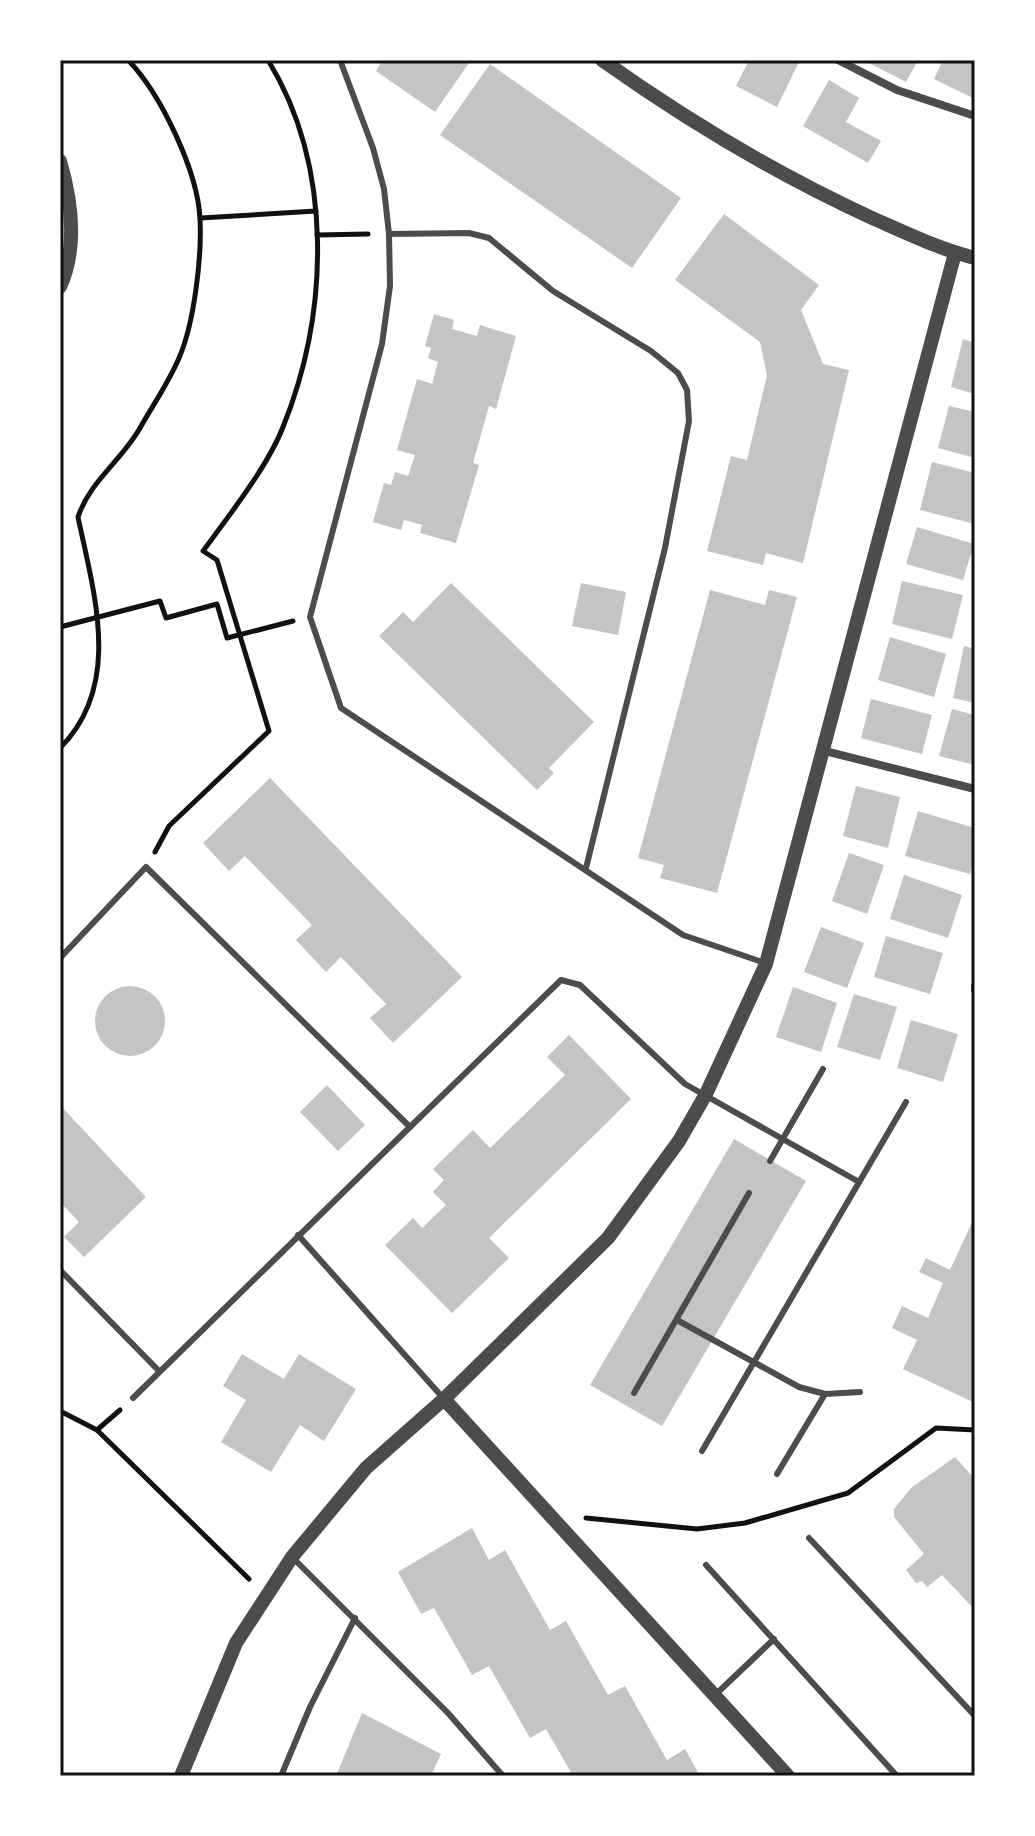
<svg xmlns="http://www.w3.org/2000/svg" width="1035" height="1836" viewBox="0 0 1035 1836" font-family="Literata,serif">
<rect width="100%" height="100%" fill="#fff"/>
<g fill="#c4c4c4">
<path d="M383,60H471L435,112L376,71Z"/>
<path d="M749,60L799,62L777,107L736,86Z"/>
<path d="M863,60H918L906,82Z"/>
<path d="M943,60H975V99L934,79Z"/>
<path d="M490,64L681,198L632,268L440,135Z"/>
<path d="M829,80L859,98L846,122L881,141L868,163L803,126Z"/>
<path d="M724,214L819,285L801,310L823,364L849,370L803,563L766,553L763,565L707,551L731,456L747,460L767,375L760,342L675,280Z"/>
<path d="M434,314L454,320L452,329L477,336L480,325L516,336L496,409L489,406L473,463L479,465L456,543L420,533L422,525L404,520L401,530L373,522L384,483L391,485L395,472L408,476L415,455L397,450L417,379L432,384L438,362L428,358L431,348L425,346Z"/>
<path d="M963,339L975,343V394L951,387Z"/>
<path d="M949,406L975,412V458L938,448Z"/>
<path d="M932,462L975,473V524L920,510Z"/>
<path d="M917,527L974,544L963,580L906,564Z"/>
<path d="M902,581L963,595L952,639L892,624Z"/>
<path d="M451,583L594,722L549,768L554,773L537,790L379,636L403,612L413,622Z"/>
<path d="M581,583L626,592L618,635L572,626Z"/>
<path d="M710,590L765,605L769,590L797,597L717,893L660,878L664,865L638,858Z"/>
<path d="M890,637L946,654L934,697L878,680Z"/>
<path d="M964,646L975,649V703L953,698Z"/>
<path d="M871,699L932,715L922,754L861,738Z"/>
<path d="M952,709L975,715V765L939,756Z"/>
<path d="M270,778L462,977L393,1043L370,1018L386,1004L341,957L326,972L296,940L312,925L245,856L229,871L203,843Z"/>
<path d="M856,786L900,797L888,848L843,836Z"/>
<path d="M918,811L975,828V857L970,874L905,856Z"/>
<path d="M849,853L884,865L867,914L832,901Z"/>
<path d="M904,875L962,895L948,938L890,919Z"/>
<path d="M821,927L864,943L847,988L804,972Z"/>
<path d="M886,936L943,953L930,994L874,977Z"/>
<circle cx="130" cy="1021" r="35"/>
<path d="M793,987L837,1003L821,1052L776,1037Z"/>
<path d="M854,994L897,1007L880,1060L837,1047Z"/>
<path d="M911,1020L958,1034L943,1082L897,1068Z"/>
<path d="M569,1035L631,1099L489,1238L509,1258L452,1313L385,1245L413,1218L422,1228L446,1205L433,1192L444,1180L433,1169L473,1130L490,1148L565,1075L547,1057Z"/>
<path d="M327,1085L365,1125L338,1151L300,1112Z"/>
<path d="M60,1105L146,1197L84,1257L64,1237L79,1222L60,1202Z"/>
<path d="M734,1139L806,1181L662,1426L590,1385Z"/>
<path d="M975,1216V1403L903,1369L917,1340L892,1328L902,1306L928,1318L943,1283L919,1272L926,1258L950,1270Z"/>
<path d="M242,1354L284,1379L299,1354L356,1389L324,1441L300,1425L271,1472L221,1442L246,1400L223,1386Z"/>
<path d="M955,1457L975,1479V1610L942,1575L927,1587L922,1581L916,1583L906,1570L924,1554L894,1517V1509L911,1488Z"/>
<path d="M472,1528L489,1560L505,1550L550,1630L566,1621L608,1695L625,1686L667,1760L685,1749L700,1776H573L546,1729L530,1738L489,1666L472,1675L434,1608L421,1614L398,1572Z"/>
<path d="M362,1713L441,1754L431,1776H336Z"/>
</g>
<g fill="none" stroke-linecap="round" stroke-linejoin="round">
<g stroke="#111" stroke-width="5">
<path d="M201,218L316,211"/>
<path d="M317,235L368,234"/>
<path d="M60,627L160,601L166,618L217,604L227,638L293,621"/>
<path d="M60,748C123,685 94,594 78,517C90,481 122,460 140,428C153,405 169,382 179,358C194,324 202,257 200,219C198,172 161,94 128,60"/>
<path d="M155,852L169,826L269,731L217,560L203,551C228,517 268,466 283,427C329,313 334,168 268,60"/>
<path d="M60,1411L97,1430L249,1579"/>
<path d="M97,1430L120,1410"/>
<path d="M586,1518L697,1529L745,1523L848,1493L936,1428L975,1430"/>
</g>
<g stroke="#4c4c4c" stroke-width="6">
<path d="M340,60L373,148L384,189L389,234L390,286L382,344L310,617L341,708L683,935L765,963"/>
<path d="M389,234L469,233L489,238L553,291L651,351L678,373L687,390L689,421L665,548L586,868"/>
<path d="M60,958L146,867L410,1127L133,1398"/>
<path d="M410,1127L561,980L580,985L685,1084L859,1182"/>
<path d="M770,1161L823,1069"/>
<path d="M298,1235L444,1399"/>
<path d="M60,1270L158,1370"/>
<path d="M677,1320L799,1387L825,1394L860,1392"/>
<path d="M634,1393L749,1193"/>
<path d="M702,1451L906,1102"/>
<path d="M777,1474L825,1394"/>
<path d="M809,1538L975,1716"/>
<path d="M292,1557L448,1713L503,1776"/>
<path d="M706,1565L897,1776"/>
<path d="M714,1696L774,1639"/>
<path d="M281,1776L310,1707L355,1618"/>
</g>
<g stroke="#4c4c4c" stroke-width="8">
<path d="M838,60L897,90L975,116"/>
<path d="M821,750L975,789"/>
<path d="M975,986V990"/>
</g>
<g stroke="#4c4c4c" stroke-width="14">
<path d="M602,60C688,121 776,174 872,218C906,233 939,249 975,258"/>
<path d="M60,161C72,202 78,247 60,287"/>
<path d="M444,1399L788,1776"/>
<path d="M181,1776L236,1643L292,1557L366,1468L444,1399L608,1238L679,1141L706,1094L766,964L955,253"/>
</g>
</g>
<rect width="1035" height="1836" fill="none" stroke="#ffffff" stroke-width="124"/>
<rect x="62" y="62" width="911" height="1712" fill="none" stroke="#111" stroke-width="3"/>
</svg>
